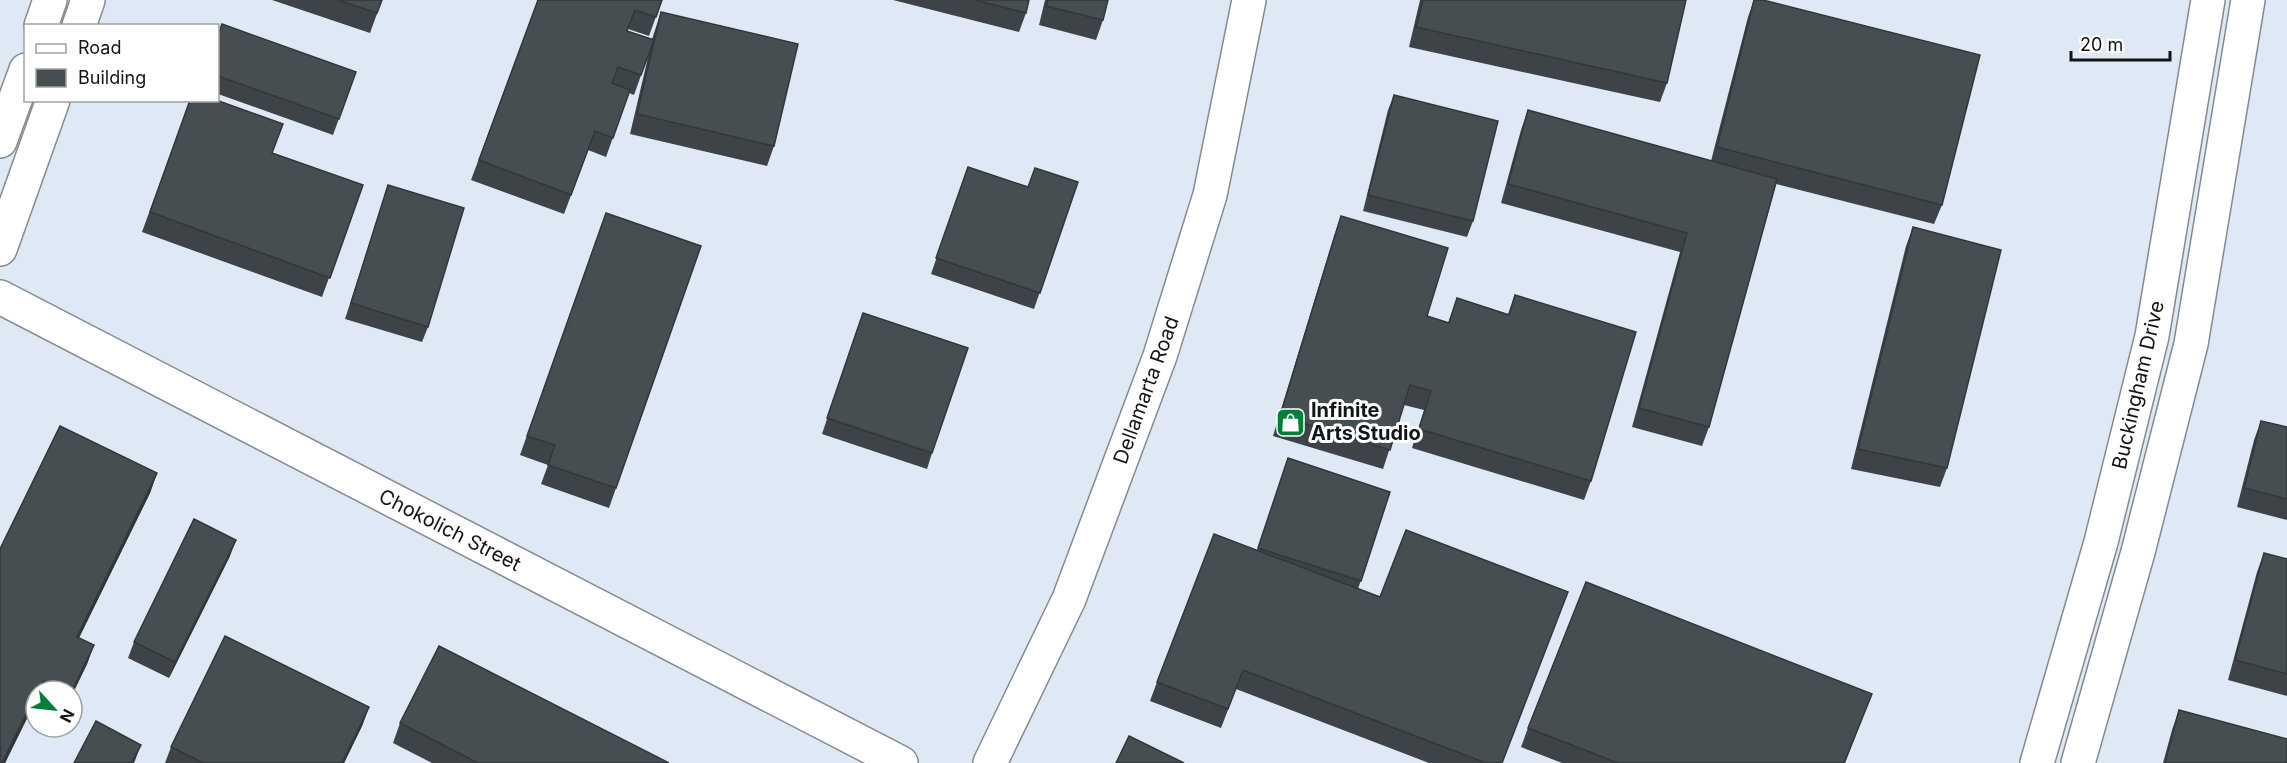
<svg xmlns="http://www.w3.org/2000/svg" width="2287" height="763" viewBox="0 0 2287 763" font-family="Inter,sans-serif">
<rect width="100%" height="100%" fill="#eef3fa"/>
<path fill="#dfe8f5" fill-rule="evenodd" d="M0,0H2287V763H0ZM26,26H218V100H26ZM36,691H72V727H36Z"/>
<g fill="none" stroke-linecap="round" stroke-linejoin="round">
<defs>
<g id="minor">
<path d="M41,26L50,0"/>
<path d="M79,26L88,0"/>
<path d="M0,141L26,70"/>
<path d="M0,249L53,100"/>
<path d="M0,297L901,763"/>
<path d="M990,763L1069,599L1160,356L1210,195L1249,0"/>
<path d="M2037,763L2101,542L2152,336L2208,0"/>
<path d="M2078,763L2138,552L2191,344L2248,0"/>
</g>
</defs>
<use href="#minor" stroke="#868a90" stroke-width="36"/>
<use href="#minor" stroke="#fff" stroke-width="33"/>
</g>
<g fill="#3d4347">
<path d="M272,0H382L370,33Z"/>
<path d="M538,0H662L649,36L628,29L627,31L652,39L661,12L774,146L767,166L630,134L649,53L634,95L629,93L606,157L588,150L564,214L471,180Z"/>
<path d="M893,0H1029L1026,13L1019,32Z"/>
<path d="M1045,0H1108L1103,20L1096,40L1039,25Z"/>
<path d="M1420,0H1686L1667,83L1660,102L1409,47Z"/>
<path d="M1754,0L1942,205L1934,224L1776,184L1709,427L1702,446L1632,427L1680,252L1501,203L1521,130L1528,110L1711,161L1748,17Z"/>
<path d="M218,35L356,72L333,135L218,94Z"/>
<path d="M1394,95L1473,221L1467,237L1363,211L1388,110Z"/>
<path d="M190,100L272,153L363,185L322,297L142,232Z"/>
<path d="M968,167L1028,187L1078,182L1034,309L931,274Z"/>
<path d="M388,185L428,327L422,342L345,319Z"/>
<path d="M606,213L701,246L609,508L541,484L548,465L520,455Z"/>
<path d="M1341,216L1427,316L1448,323L1457,298L1508,314L1515,295L1591,481L1584,500L1412,448L1424,410L1404,405L1383,469L1273,436L1334,236Z"/>
<path d="M1913,227L1947,468L1940,487L1851,469L1906,246Z"/>
<path d="M857,329L932,453L927,469L822,434Z"/>
<path d="M2261,421L2287,427V520L2237,507L2254,440Z"/>
<path d="M60,426L157,473L150,493L79,638L94,645L87,664L72,695V691H36V700L5,763H0V549Z"/>
<path d="M1288,458L1390,492L1358,589L1502,763H1429L1236,689L1221,728L1150,701L1157,682L1257,550Z"/>
<path d="M2264,553L2287,559V696L2228,680L2257,572Z"/>
<path d="M230,556L169,678L128,658L134,642Z"/>
<path d="M1872,694L1845,763H1562L1521,747L1528,728Z"/>
<path d="M369,707L362,726L344,763H165L171,747Z"/>
<path d="M2179,710L2287,763H2163L2172,730Z"/>
<path d="M400,723L669,763H432L393,743Z"/>
</g>
<g fill="#323739">
<path d="M157,473L150,493L70,656L77,637Z"/>
<path d="M236,540L230,556L169,678L175,662Z"/>
<path d="M94,645L87,664L72,695V691Z"/>
<path d="M36,694V700L5,763H2Z"/>
<path d="M369,707L362,726L344,763H342Z"/>
<path d="M141,745L134,763H131Z"/>
</g>
<g fill="#474e52" stroke="#323739" stroke-width="1.5">
<path d="M338,0H382L377,13Z"/>
<path d="M538,0H662L656,17L635,10L627,31L654,40L641,75L618,67L612,83L630,90L613,138L595,131L571,195L479,160Z"/>
<path d="M975,0H1029L1026,13Z"/>
<path d="M1048,0H1108L1103,20L1046,6Z"/>
<path d="M1423,0H1686L1667,83L1416,27Z"/>
<path d="M1754,0H1763L1980,55L1942,205L1717,147Z"/>
<path d="M661,12L798,44L774,146L637,114Z"/>
<path d="M222,24L356,72L339,119L218,76V35Z"/>
<path d="M1394,95L1498,121L1473,221L1368,195Z"/>
<path d="M190,100H216L283,124L272,153L363,185L330,278L150,212Z"/>
<path d="M1528,110L1777,179L1709,427L1639,408L1687,233L1508,184Z"/>
<path d="M968,167L1028,187L1035,168L1078,182L1040,293L936,258Z"/>
<path d="M388,185L464,208L428,327L351,303Z"/>
<path d="M606,213L701,246L616,488L548,465L555,445L527,436Z"/>
<path d="M1341,216L1448,248L1427,316L1449,323L1457,298L1509,315L1515,295L1636,332L1591,481L1419,429L1431,391L1410,385L1390,450L1280,416Z"/>
<path d="M1913,227L2001,250L1947,468L1858,449Z"/>
<path d="M863,313L968,348L932,453L827,418Z"/>
<path d="M2261,421L2287,427V499L2244,488Z"/>
<path d="M60,426L157,473L77,637L94,645L72,691H64L43,681L38,691H36V694L2,763H0V549Z"/>
<path d="M1288,458L1390,492L1361,581L1258,548Z"/>
<path d="M194,519L236,540L175,662L134,642Z"/>
<path d="M1406,530L1568,592L1502,763H1486L1243,670L1228,709L1157,682L1214,534L1380,597Z"/>
<path d="M2264,553L2287,559V674L2235,660Z"/>
<path d="M1586,582L1872,694L1844,763H1618L1528,728Z"/>
<path d="M225,636L369,707L342,763H203L171,747Z"/>
<path d="M439,646L669,763H478L400,723Z"/>
<path d="M2179,710L2287,739V763H2165Z"/>
<path d="M96,721L141,745L131,763H74Z"/>
<path d="M1129,736L1184,763H1116Z"/>
</g>
<defs>
<symbol id="shop-square" viewBox="-11 -11 22 22"><rect x="-9" y="-9" width="18" height="18" rx="4" fill="#007f38" stroke="#fff"/><path d="M-5-2.5h2.3a2.7 3.5 0 0 1 5.4 0H5L5.5 6h-11ZM-1.5-2.5h3a1.5 2.3 0 0 0-3 0Z" fill="#fff"/></symbol>
</defs>
<g fill-rule="evenodd">
<use href="#shop-square" x="1274" y="406" width="33" height="33"/>
</g>
<g text-anchor="middle" stroke-width="6" stroke-linejoin="round" paint-order="stroke">
<g font-size="20" fill="#131416" stroke="#fff">
<text transform="translate(2138 385) rotate(-77)" y="7">Buckingham Drive</text>
<text transform="translate(1146 390) rotate(-70)" y="7">Dellamarta Road</text>
<text transform="translate(450 530) rotate(27)" y="7">Chokolich Street</text>
</g>
<g font-size="20" font-weight="bold" fill="#131416" stroke="#fff" text-anchor="start">
<text x="1311" y="417">Infinite<tspan x="1311" dy="23">Arts Studio</tspan></text>
</g>
</g>
<rect x="24" y="24" width="195" height="78" fill="#ffffff" stroke="#a1a1a2" stroke-width="1.5"/>
<rect x="36" y="44" width="30" height="9" fill="#ffffff" stroke="#a1a1a2" stroke-width="1.5"/>
<text x="78" y="54" font-size="18" fill="#131416">Road</text>
<rect x="36" y="69" width="30" height="18" fill="#474e52" stroke="#a1a1a2" stroke-width="1.5"/>
<text x="78" y="84" font-size="18" fill="#131416">Building</text>
<g transform="translate(54 709) rotate(117)"><circle r="28" fill="#ffffff" stroke="#a1a1a2" stroke-width="1.5"/>
<path d="M0-4.5L10 22L0 15L-10 22Z" fill="#007f38"/>
<text y="-9" font-size="16" font-weight="bold" text-anchor="middle" fill="#131416">N</text>
</g>
<path d="M2071 51v9h99v-9" fill="none" stroke="#131416" stroke-width="3"/>
<text x="2080" y="51" font-size="18" fill="#131416" stroke="#ffffff" stroke-width="4.5" paint-order="stroke">20 m</text>
</svg>
